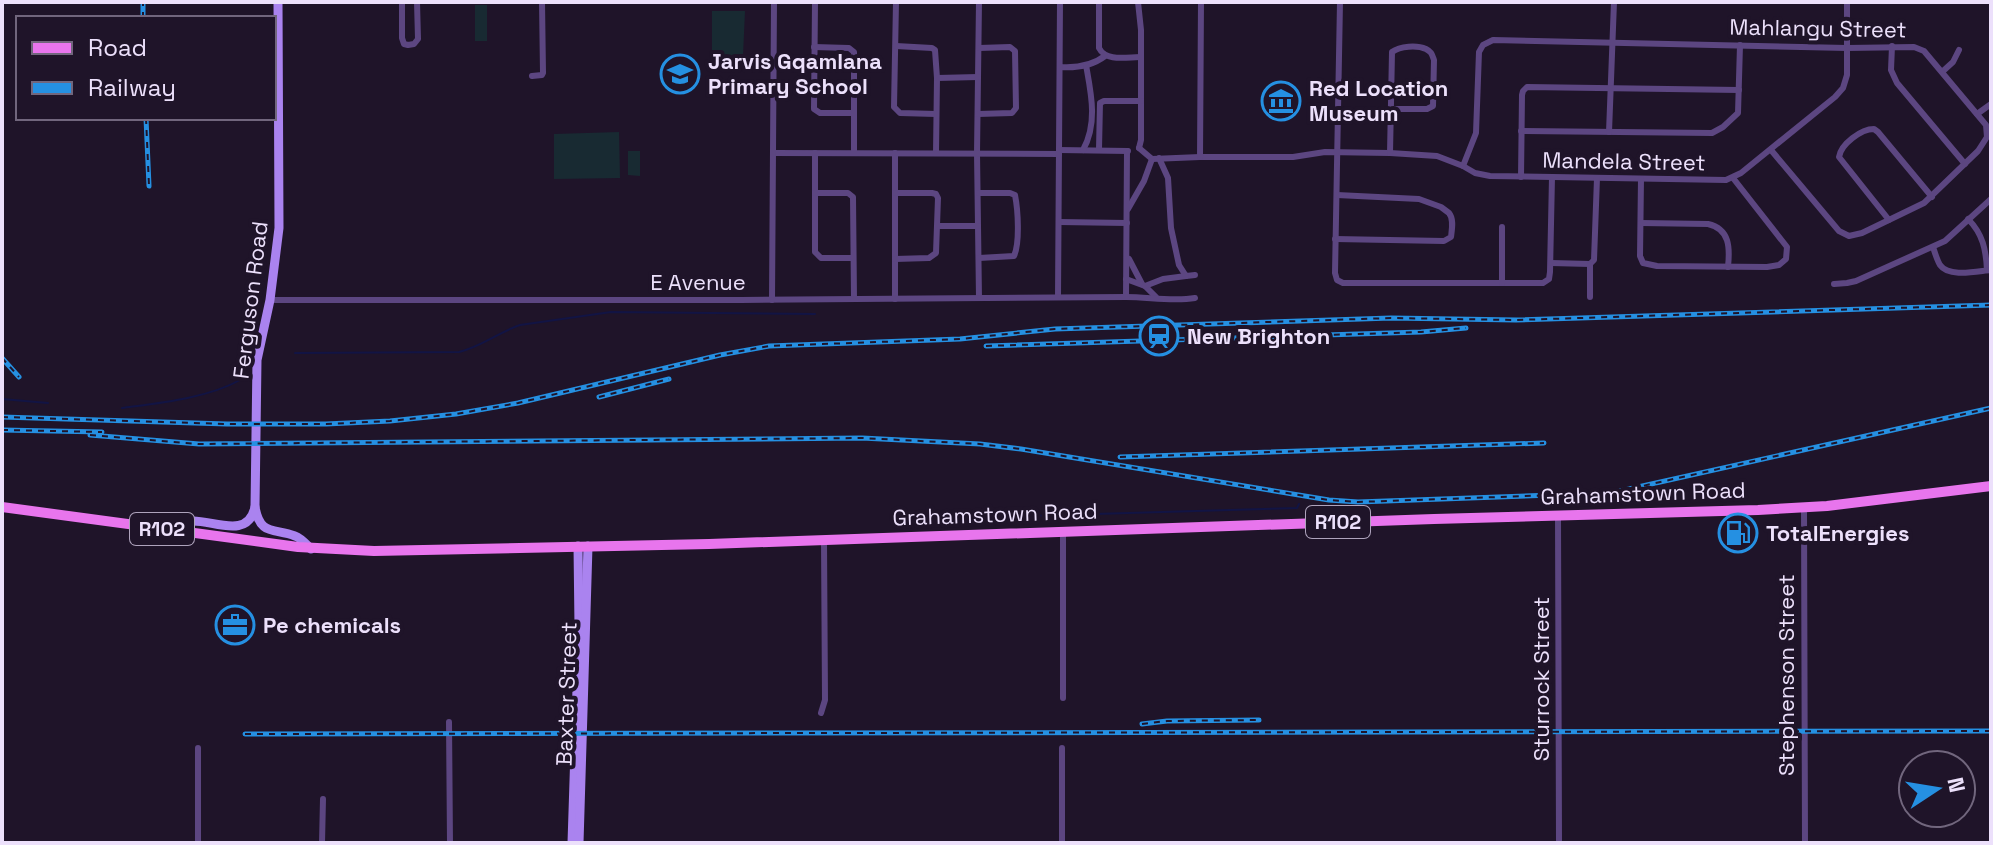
<svg xmlns="http://www.w3.org/2000/svg" width="1993" height="845" viewBox="0 0 1993 845" font-family="'Space Grotesk',sans-serif">
<rect width="100%" height="100%" fill="#1f1429"/>
<g fill="#182a32">
<rect x="475" y="5" width="12" height="36"/>
<path d="M712,11H745L743,56H712Z"/>
<rect x="713" y="57" width="27" height="13"/>
<path d="M619,132L620,178L554,179V134Z"/>
<path d="M628,151H640V176L628,175Z"/>
</g>
<g fill="none" stroke-linecap="round" stroke-linejoin="round">
<g stroke="#121444" stroke-width="2">
<path d="M295,353L459,352C481,347 499,332 520,325L611,312L815,314"/>
<path d="M2,399L48,403"/>
<path d="M122,408C159,403 208,398 240,380"/>
<path d="M1027,516L1297,508L1299,504"/>
</g>
<g stroke="#5c4681" stroke-width="6">
<path d="M402,2V38L404,44L408,45L414,44L418,39L417,2"/>
<path d="M815,2L814,109L820,113H853"/>
<path d="M896,2L894,107L900,113L936,114"/>
<path d="M979,2L977,153L979,298"/>
<path d="M1099,2V48C1106,62 1127,57 1140,57"/>
<path d="M1138,2L1141,30V140L1139,148"/>
<path d="M1340,2L1335,273L1337,280L1343,283H1543L1549,279L1550,272L1552,177"/>
<path d="M896,46L932,48L935,50L937,78L936,153"/>
<path d="M1892,46L1891,70L1897,83L1965,164"/>
<path d="M814,47L849,48L854,52V153"/>
<path d="M1060,67C1076,68 1092,66 1105,56"/>
<path d="M1942,72L1953,62L1959,50"/>
<path d="M532,76L542,75L543,73L542,2"/>
<path d="M937,78L978,77"/>
<path d="M978,114L1012,113L1016,108L1015,51L1010,47L979,48"/>
<path d="M1977,114L1991,104"/>
<path d="M1521,131L1712,133L1723,127L1738,113L1740,45"/>
<path d="M1609,132L1614,2"/>
<path d="M1139,148L1152,159L1200,157H1293L1325,152L1390,153L1437,156L1463,166L1475,173L1490,176L1726,180L1741,173L1835,97L1843,88L1847,75V2"/>
<path d="M1099,149L1100,103L1104,101H1141"/>
<path d="M1059,150L1128,151"/>
<path d="M1083,150C1098,123 1091,93 1086,65"/>
<path d="M773,153L1059,154"/>
<path d="M815,153V252L821,258H853"/>
<path d="M895,153V299"/>
<path d="M1390,153L1392,52C1400,46 1417,45 1426,49C1432,52 1432,55 1434,60L1433,106L1427,109H1391"/>
<path d="M1200,157L1201,2"/>
<path d="M1159,158L1168,178L1171,228L1179,265L1186,276L1195,275"/>
<path d="M1463,166L1476,133L1479,52L1483,45L1493,40L1847,48L1914,47L1924,51L1986,125L1987,137L1978,151L1924,203L1862,233L1849,236L1839,231L1771,150"/>
<path d="M1521,177L1522,95L1523,91L1527,87L1739,90"/>
<path d="M1641,179L1640,256L1643,263L1657,266L1767,267L1779,265L1786,259L1787,247L1733,178"/>
<path d="M815,193H848L853,197L854,299"/>
<path d="M1128,209L1144,181L1152,159"/>
<path d="M1968,219C1983,234 1986,250 1987,270"/>
<path d="M1889,220L1839,157C1841,144 1861,129 1874,129L1878,132L1932,197"/>
<path d="M1059,222L1127,223"/>
<path d="M1641,223L1708,224C1730,229 1730,248 1728,267"/>
<path d="M938,226H978"/>
<path d="M1335,239L1444,241L1451,237C1452,229 1454,219 1449,213L1441,207L1419,199L1337,195"/>
<path d="M1933,247C1935,253 1937,260 1940,265C1949,278 1978,271 1991,270"/>
<path d="M979,258L1014,256C1020,243 1018,210 1015,195L1010,193H979"/>
<path d="M895,259L929,258L936,253L938,198L936,194L932,193H896"/>
<path d="M1129,259L1142,284"/>
<path d="M1551,263L1590,264L1594,260L1597,178"/>
<path d="M1126,279L1145,286L1156,297"/>
<path d="M1502,283V227"/>
<path d="M1834,284L1847,283L1856,281L1945,241L1991,199"/>
<path d="M1145,286L1163,279L1186,276"/>
<path d="M1058,297L1060,2"/>
<path d="M1126,297L1127,151"/>
<path d="M1590,297V264"/>
<path d="M270,300H741L1126,297C1149,297 1173,302 1195,298"/>
<path d="M772,300L774,2"/>
<path d="M1804,507L1805,843"/>
<path d="M1558,516L1559,843"/>
<path d="M1063,532V698"/>
<path d="M821,713L825,700L824,541"/>
<path d="M449,722L450,843"/>
<path d="M198,748V843"/>
<path d="M1062,748V843"/>
<path d="M322,843L323,799"/>
</g>
<g stroke="#aa83ef" stroke-width="9">
<path d="M278,2L279,228L270,300L257,360L255,507C260,536 274,528 295,536C301,538 306,544 311,549"/>
<path d="M166,529C174,526 183,521 192,521C213,520 248,540 255,507"/>
<path d="M572,843L579,627L578,546"/>
<path d="M579,843L588,546"/>
</g>
<path stroke="#e875ed" stroke-width="10" d="M2,507L298,547L374,551L709,544L1434,519L1758,510L1827,506L1991,486"/>
<defs>
<g id="rail">
<path d="M143,18V2"/>
<path d="M146,118L149,186"/>
<path d="M986,346L1421,332L1466,328"/>
<path d="M2,358L19,377"/>
<path d="M599,397L669,379"/>
<path d="M2,417L227,424H326L390,421L456,414L518,403L720,355L769,346L960,339L1055,329L1391,318L1516,320L1991,305"/>
<path d="M2,430L102,432"/>
<path d="M90,435L199,444L862,438L980,444L1021,449L1329,500L1358,502L1611,493L1991,408"/>
<path d="M1120,457L1544,443"/>
<path d="M1142,724L1167,721L1259,720"/>
<path d="M245,734L1991,731"/>
</g>
</defs>
<use href="#rail" stroke="#2590e2" stroke-width="5"/>
<use href="#rail" stroke="#1f1429" stroke-width="2" stroke-dasharray="6" stroke-linecap="butt"/>
</g>
<defs>
<symbol id="school-ring" viewBox="-11 -11 22 22"><circle r="9.5" fill="#1f1429" stroke="#2590e2" stroke-width="1.5"/><path d="M0-5L7-2L0 1L-7-2ZM-4 1L0 2.5L4 1V4Q0 6-4 4Z" fill="#2590e2"/></symbol>
<symbol id="museum-ring" viewBox="-11 -11 22 22"><circle r="9.5" fill="#1f1429" stroke="#2590e2" stroke-width="1.5"/><path d="M0-6L6-3V-2H-6V-3ZM-5-1h2V3h-2ZM-1-1h2V3h-2ZM3-1h2V3H3ZM-6 4H6V6H-6Z" fill="#2590e2"/></symbol>
<symbol id="station-ring" viewBox="-11 -11 22 22"><circle r="9.5" fill="#1f1429" stroke="#2590e2" stroke-width="1.5"/><path d="M-3-6H3Q5-6 5-4V2Q5 4 3 4L4.5 6H3L1.5 4h-3L-3 6H-4.5L-3 4Q-5 4-5 2V-4Q-5-6-3-6ZM-3.5-4v3h7v-3ZM-3.5 1v1.5H-2V1ZM2 1v1.5H3.5V1Z" fill="#2590e2"/></symbol>
<symbol id="fuel-ring" viewBox="-11 -11 22 22"><circle r="9.5" fill="#1f1429" stroke="#2590e2" stroke-width="1.5"/><path d="M-5.5-6h7V0h2V4h1.3V-2.5L3-4.5l.8-.8L6-3V5H2.5V1h-1V6h-7ZM-4.2-4.7v3.2H.2V-4.7Z" fill="#2590e2"/></symbol>
<symbol id="office-ring" viewBox="-11 -11 22 22"><circle r="9.5" fill="#1f1429" stroke="#2590e2" stroke-width="1.5"/><path d="M-6-3h4V-5.5h4V-3h4V5H-6ZM-1-4.5V-3h2v-1.5ZM-6 0V1H6V0Z" fill="#2590e2"/></symbol>
</defs>
<g fill-rule="evenodd">
<use href="#school-ring" x="658" y="52" width="44" height="44"/>
<use href="#museum-ring" x="1259" y="79" width="44" height="44"/>
<use href="#station-ring" x="1137" y="314" width="44" height="44"/>
<use href="#fuel-ring" x="1716" y="511" width="44" height="44"/>
<use href="#office-ring" x="213" y="603" width="44" height="44"/>
</g>
<g text-anchor="middle" stroke-width="8" stroke-linejoin="round" paint-order="stroke">
<g fill="#1f1429" stroke="#aea3bc" stroke-width="2">
<rect x="1306" y="506" width="64" height="32" rx="6"/>
<rect x="130" y="513" width="64" height="32" rx="6"/>
</g>
<g font-size="20" font-weight="bold" fill="#ece0fb">
<text x="1338" y="529">R102</text>
<text x="162" y="536">R102</text>
</g>
<g font-size="22" fill="#ece0fb" stroke="#1f1429">
<text transform="translate(1818 28) rotate(1)" y="8">Mahlangu Street</text>
<text transform="translate(1624 161) rotate(1)" y="8">Mandela Street</text>
<text x="698" y="290">E Avenue</text>
<text transform="translate(250 300) rotate(-83)" y="8">Ferguson Road</text>
<text transform="translate(1643 493) rotate(-2)" y="8">Grahamstown Road</text>
<text transform="translate(995 514) rotate(-2)" y="8">Grahamstown Road</text>
<text transform="translate(1786 675) rotate(-90)" y="8">Stephenson Street</text>
<text transform="translate(1541 679) rotate(-90)" y="8">Sturrock Street</text>
<text transform="translate(566 694) rotate(-88)" y="8">Baxter Street</text>
</g>
<g font-size="22" font-weight="bold" fill="#ece0fb" stroke="#1f1429" text-anchor="start">
<text x="708" y="69">Jarvis Gqamlana<tspan x="708" dy="25">Primary School</tspan></text>
<text x="1309" y="96">Red Location<tspan x="1309" dy="25">Museum</tspan></text>
<text x="1187" y="344">New Brighton</text>
<text x="1766" y="541">TotalEnergies</text>
<text x="263" y="633">Pe chemicals</text>
</g>
</g>
<rect width="1993" height="845" fill="none" stroke="#ece0fb" stroke-width="8"/>
<rect x="16" y="16" width="260" height="104" fill="#1f1429" stroke="#71667d" stroke-width="2"/>
<rect x="32" y="42" width="40" height="12" fill="#e875ed" stroke="#71667d" stroke-width="2"/>
<text x="88" y="56" font-size="24" fill="#ece0fb">Road</text>
<rect x="32" y="82" width="40" height="12" fill="#2590e2" stroke="#71667d" stroke-width="2"/>
<text x="88" y="96" font-size="24" fill="#ece0fb">Railway</text>
<g transform="translate(1937 789) rotate(78)"><circle r="38" fill="#1f1429" stroke="#71667d" stroke-width="2"/>
<path d="M0-6L14 30L0 20L-14 30Z" fill="#2590e2"/>
<text y="-12" font-size="22" font-weight="bold" text-anchor="middle" fill="#ece0fb">N</text>
</g>
</svg>
